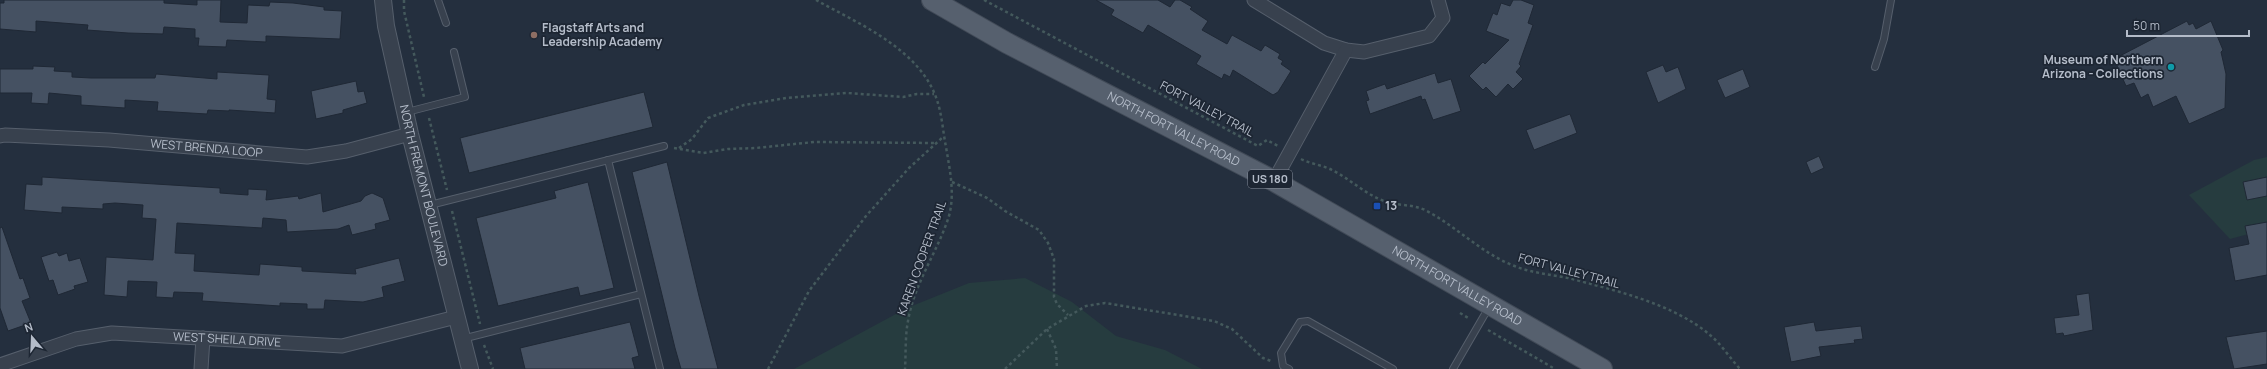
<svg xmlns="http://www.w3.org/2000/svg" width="2267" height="369" viewBox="0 0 2267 369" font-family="Manrope,sans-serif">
<rect width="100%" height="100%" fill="#242f3e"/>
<g fill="#263c3f">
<path d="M2267,157V229L2230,239L2189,195L2254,160Z"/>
<path d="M1025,278L1072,302L1116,336L1165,350L1202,369H794L907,308L969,283Z"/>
</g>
<g fill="#455162" stroke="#1f2835">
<path d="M4,0H164V3L197,5V0H221L220,22L247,23L248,5L269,6L270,2L293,3L324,7V10L342,11L340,39L266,36V42L227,40L226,47L198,46L199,38H195V29L164,27L163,34L128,33L87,30L88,25L36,21V32L0,29V3H4Z"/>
<path d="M1096,0H1158L1170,7L1175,0H1180L1192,7L1190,9L1208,21L1202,30L1227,44L1232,35L1261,51L1265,45L1280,54L1278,58L1283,61L1281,64L1291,71L1278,92L1273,95L1233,70L1230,77L1224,74L1222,79L1196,64L1201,56L1148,25L1143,33L1111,15L1114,10Z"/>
<path d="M1513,0H1521L1534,5L1528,23L1533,25L1519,64L1521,66L1516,72L1523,79L1513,89L1508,84L1496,97L1486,87L1483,90L1469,76L1483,62L1485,64L1509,40L1486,31L1493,13L1497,15L1501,3L1510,6Z"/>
<path d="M2187,21L2189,25L2193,23L2196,29L2211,21L2223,50L2221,52L2226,74L2225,108L2189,124L2176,96L2153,107L2148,94L2141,98L2134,83L2126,86L2114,59Z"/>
<path d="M1663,65L1666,72L1678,67L1686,89L1658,103L1646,72Z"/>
<path d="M33,66L55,67L54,71L72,72V77L91,78H155L156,74L217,79V72L269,75L267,99L276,100L275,113L229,110V111L208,110L207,114L157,111L158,102L125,100V108L81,105V96L49,93L48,104L31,103L32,93H0V69H33Z"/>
<path d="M1743,69L1750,87L1725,98L1717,80Z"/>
<path d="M1435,73L1438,83L1451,79L1461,111L1433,120L1425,99L1422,100L1421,96L1370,114L1366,101L1369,100L1366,91L1385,84L1387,89Z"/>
<path d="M356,81L358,92L364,91L367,103L343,110V113L316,119L311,91Z"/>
<path d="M644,92L653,127L469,173L460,138Z"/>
<path d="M1570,114L1577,133L1534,150L1526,130Z"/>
<path d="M1819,156L1824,168L1811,174L1806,162Z"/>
<path d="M667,162L699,296L718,369H681L675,348L632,172Z"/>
<path d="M42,177L220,188V193L248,195V189L267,190L266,200L298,196L299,199L321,193L323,212L361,201L365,196L372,193L383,198L390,220L375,224L376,229L352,235L349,225L338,229L287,232L286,220L263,218L262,228L177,223L175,253L195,254L194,271L259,275L260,264L302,267V271L356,274L355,269L399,258L405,281L382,287L384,297L363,302L325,300L324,309H307V304L280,303V306L202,301L203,293L174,292L173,298L156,297L157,282L128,281L127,297L104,295L106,257L153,260L156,219L142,218L143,205L115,203L103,204V209L62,207V213L24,210L26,184L42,185Z"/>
<path d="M2267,177V196L2247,200L2243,182Z"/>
<path d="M588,182L614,288L580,296L578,287L498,306L476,218L556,198L554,191Z"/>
<path d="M2267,222V275L2235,281L2229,248L2249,244L2245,226Z"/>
<path d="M2,227L20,279L23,278L30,298L22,301L31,323L8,331L0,308V228Z"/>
<path d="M57,252L59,256L67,253L69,261L80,258L88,282L74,286L75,289L58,295L53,280L49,281L41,257Z"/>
<path d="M2089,293L2093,330L2064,336L2063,333L2056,334L2054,318L2079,315L2076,295Z"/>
<path d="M630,322L639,356L632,358L635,369H525L520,348Z"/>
<path d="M1814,322L1816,331L1861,326L1863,339L1854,340L1855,343L1819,347L1821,356L1791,362L1784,327Z"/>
<path d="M2267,331V364L2234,369L2226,337Z"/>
</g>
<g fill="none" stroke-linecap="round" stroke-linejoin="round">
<defs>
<g id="service">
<path d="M438,0L446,23"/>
<path d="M1875,67L1884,39L1891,0"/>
<path d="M407,112L465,97L454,52"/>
<path d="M608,160L660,369"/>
<path d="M430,205L664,146"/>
<path d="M462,339L641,294"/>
<path d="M1289,369L1283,366L1281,353L1300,322L1308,321L1393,369"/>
<path d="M1453,369L1489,307"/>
</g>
<g id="minor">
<path d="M1254,0L1324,43L1346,50L1364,52L1429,36L1443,18L1438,0"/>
<path id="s1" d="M0,136L5,135L109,140L307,157L346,151L410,134"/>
<path d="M1274,181L1346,50"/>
<path id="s2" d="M0,365L76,339L112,333L342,346L456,317"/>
<path d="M201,369L203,338"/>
</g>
<g id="tertiary">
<path id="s3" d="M383,0L386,26L410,134L470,369"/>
</g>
<g id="primary">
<path id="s4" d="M932,0L1007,43L1274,181L1602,369"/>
</g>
</defs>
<use href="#service" stroke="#565f6c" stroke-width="8"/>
<use href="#minor" stroke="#565f6c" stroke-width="15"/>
<use href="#tertiary" stroke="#565f6c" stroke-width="18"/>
<use href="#primary" stroke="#414a57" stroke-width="22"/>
<g stroke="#44595c" stroke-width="2.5" stroke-dasharray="3 3" stroke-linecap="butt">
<path d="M404,0V11L424,97"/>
<path d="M816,0C859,24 920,49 937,100C942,115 943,132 946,147C950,171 955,193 949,216C938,251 914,284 908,321C905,336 906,353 905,369"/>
<path d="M984,0L1258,146L1267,140L1278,146"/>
<path d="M429,118L447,190"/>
<path d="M674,148L703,153L728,149L756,148L814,142L936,143"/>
<path d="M679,148L692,139L708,118L744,105L786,98L847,93L903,97L917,94H934"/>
<path d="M1301,159C1311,164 1322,165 1332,170C1350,179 1365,194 1384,201C1398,206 1412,204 1425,210C1456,226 1480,252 1512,265C1530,273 1549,274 1568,278C1614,290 1674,304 1710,335C1721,344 1730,358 1740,369"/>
<path d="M952,182L987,198L1005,211L1039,230L1048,243L1054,259V297L1057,304L1068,315"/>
<path d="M452,211L480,324"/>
<path d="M1460,313L1470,319"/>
<path d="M1047,329L1056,349L1057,369"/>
<path d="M1488,330L1555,369"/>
<path d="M484,345L493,369"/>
<path d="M768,369L809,291L866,216L909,168L943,137"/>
<path d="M1005,369L1047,329L1086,306L1105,303L1214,321L1232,329L1263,358L1271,361"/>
</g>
<use href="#service" stroke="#38414e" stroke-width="6"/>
<use href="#minor" stroke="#38414e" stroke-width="13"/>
<use href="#tertiary" stroke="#38414e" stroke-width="16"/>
<use href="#primary" stroke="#56606e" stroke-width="20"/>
</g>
<circle fill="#8d6e63" stroke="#1d2633" stroke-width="1.5" cx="534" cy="35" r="4"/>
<circle fill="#0f9aa8" stroke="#1d2633" stroke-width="1.5" cx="2171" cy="67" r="4"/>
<rect fill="#1a4fb4" stroke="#1d2633" stroke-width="1.5" x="1373" y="202" width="8" height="8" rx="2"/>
<g text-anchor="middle" stroke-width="3.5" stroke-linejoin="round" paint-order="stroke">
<rect fill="#1d2633" stroke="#878f9c" stroke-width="1" x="1248" y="170" width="44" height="18" rx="3"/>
<g font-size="11" font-weight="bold" fill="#b4bcc9">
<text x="1270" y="183">US 180</text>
</g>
<g font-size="12" font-weight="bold" fill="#b4bcc9" stroke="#1d2633" text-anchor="start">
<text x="542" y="32">Flagstaff Arts and<tspan x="542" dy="14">Leadership Academy</tspan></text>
<text x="2163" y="64" text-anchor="end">Museum of Northern<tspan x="2163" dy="14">Arizona - Collections</tspan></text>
<text x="1385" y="210">13</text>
</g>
<g font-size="12" fill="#b4bcc9" stroke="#1d2633">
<text transform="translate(1207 109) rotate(28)" y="4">FORT VALLEY TRAIL</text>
<text dy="4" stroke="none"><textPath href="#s4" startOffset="274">NORTH FORT VALLEY ROAD</textPath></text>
<text dy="4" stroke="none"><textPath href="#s1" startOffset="207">WEST BRENDA LOOP</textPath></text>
<text dy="4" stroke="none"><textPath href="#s3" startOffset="190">NORTH FREMONT BOULEVARD</textPath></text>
<text transform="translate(922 258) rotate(-70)" y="4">KAREN COOPER TRAIL</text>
<text transform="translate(1569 271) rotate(15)" y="4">FORT VALLEY TRAIL</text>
<text dy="4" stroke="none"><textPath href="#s4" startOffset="598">NORTH FORT VALLEY ROAD</textPath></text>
<text dy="4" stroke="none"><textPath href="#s2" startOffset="232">WEST SHEILA DRIVE</textPath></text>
</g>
</g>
<g transform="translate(32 337) rotate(341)" stroke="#1d2633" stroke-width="3" paint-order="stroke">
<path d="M0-3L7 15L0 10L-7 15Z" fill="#b4bcc9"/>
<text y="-6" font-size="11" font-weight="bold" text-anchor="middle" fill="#b4bcc9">N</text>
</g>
<path d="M2127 30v6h122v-6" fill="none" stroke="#b4bcc9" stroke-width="2"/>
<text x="2133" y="30" font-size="12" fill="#b4bcc9" stroke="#1d2633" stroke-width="3" paint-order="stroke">50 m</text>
</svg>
